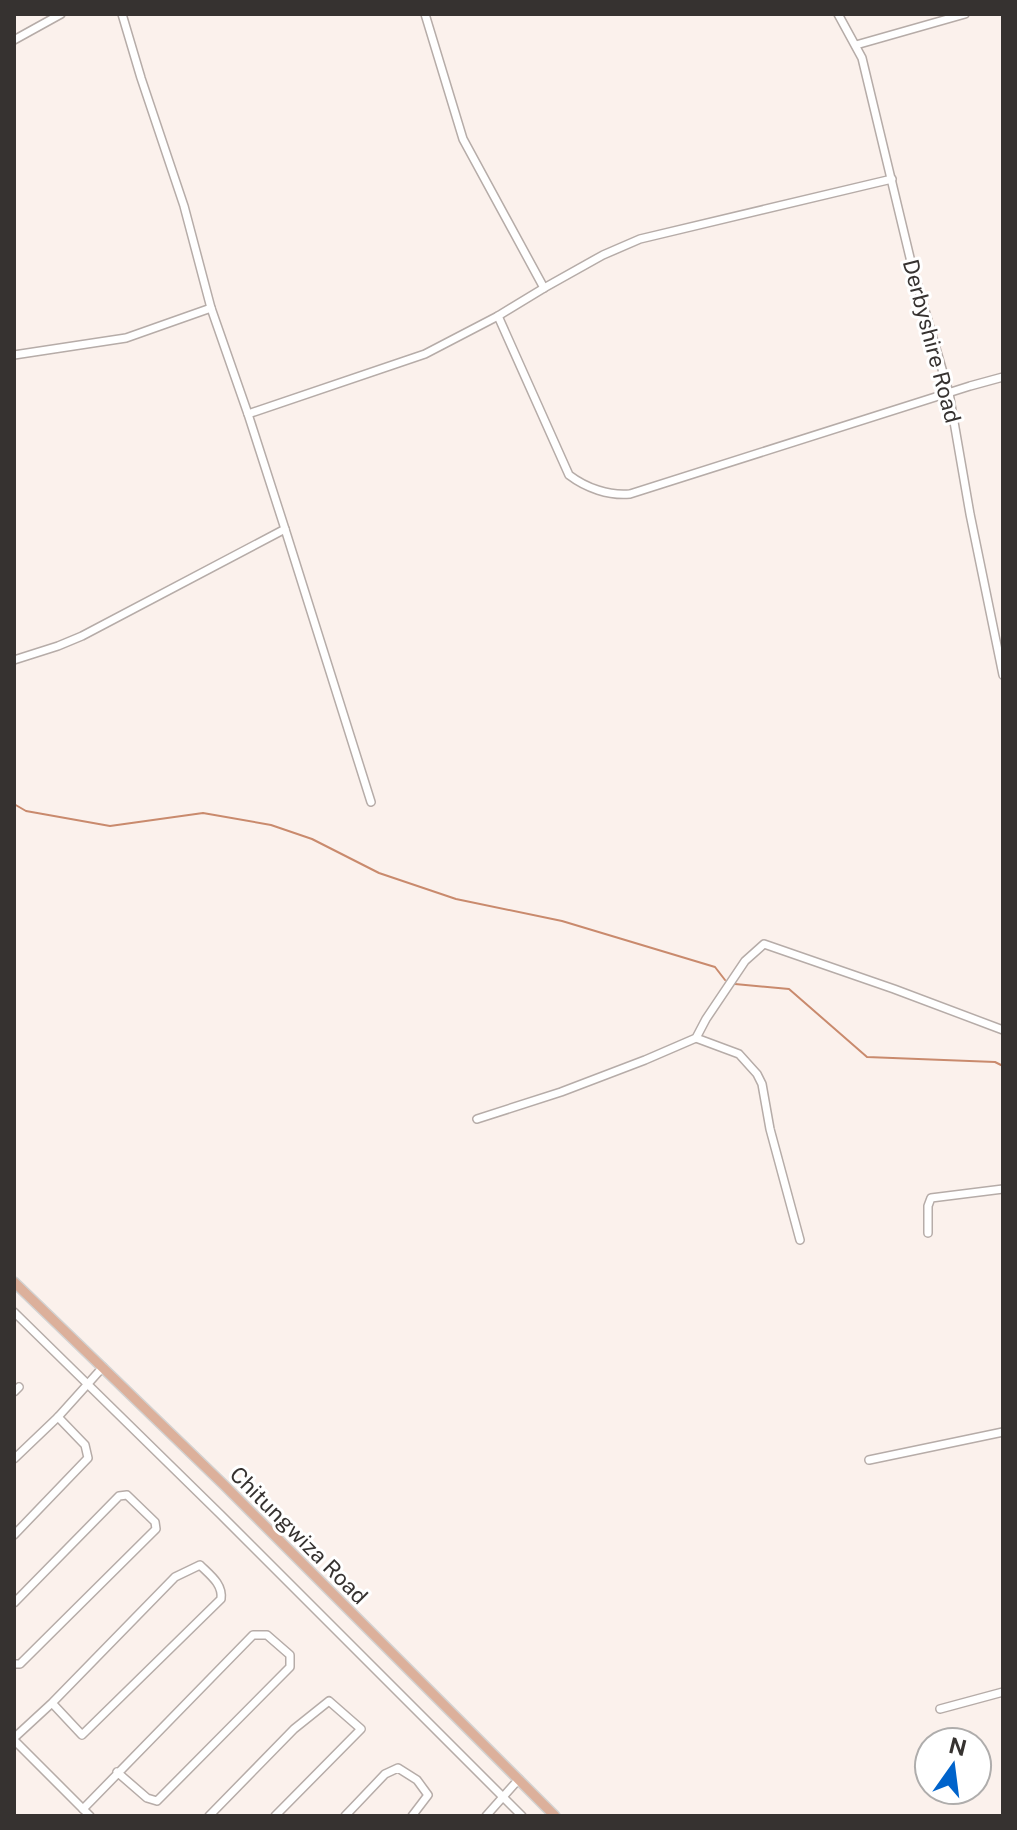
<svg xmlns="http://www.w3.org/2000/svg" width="1017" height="1830" viewBox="0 0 1017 1830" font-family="'Public Sans',sans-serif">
<rect width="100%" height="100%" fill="#fbf1ec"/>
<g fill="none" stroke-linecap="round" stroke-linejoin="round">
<g stroke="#c98a6d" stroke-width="2">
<path d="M14,804L26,811L110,826L203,813L271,825L312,839L379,873L456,899L562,921L715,967L725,980"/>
<path d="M735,984L789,989L867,1057L995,1062L1003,1066"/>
</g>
<defs>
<g id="minor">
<path d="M425,14L463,139L544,288"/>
<path d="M838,14L862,58L912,266L949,393L970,514L1003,675"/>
<path d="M14,40L61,14"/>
<path d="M856,45L965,14"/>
<path d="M498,316L569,475C586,488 609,496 630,494L970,386L1003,377"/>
<path d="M14,355L126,338L211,308"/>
<path d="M248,414L425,354L498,316L544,288L603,255L640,239L892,179"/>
<path d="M285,529L371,802"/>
<path d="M14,660L58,646L82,636L285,529L248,414L211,308L184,206L141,78L122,14"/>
<path d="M696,1038L739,1054L757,1074L762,1084L770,1129L800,1240"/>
<path d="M477,1119L561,1092L645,1060L696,1038L706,1019L745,961L764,944L894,989L1003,1030"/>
<path d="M928,1233V1206L931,1198L1003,1189"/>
<path d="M14,1312L220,1514L522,1816"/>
<path d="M14,1392L19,1387"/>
<path d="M14,1459L58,1417L103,1367"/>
<path d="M869,1460L1003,1432"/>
<path d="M14,1535L88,1458L85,1445L58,1417"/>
<path d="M14,1603L119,1496L127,1495L155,1522L156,1529L20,1664H14"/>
<path d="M940,1709L1003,1692"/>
<path d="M14,1738L52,1703L175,1577L200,1565C210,1575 223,1584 221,1599L82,1735L52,1703"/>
<path d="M14,1740L90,1816"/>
<path d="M83,1809L253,1635H267L290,1655V1667L157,1801L147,1798L117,1772"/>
<path d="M209,1816L294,1729L329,1701L361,1729L275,1816"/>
<path d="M345,1816L385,1774L398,1768L417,1780L428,1795L412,1816"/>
<path d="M486,1816L519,1779"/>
</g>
<path id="major" d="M14,1282L223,1484L555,1816"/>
</defs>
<use href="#minor" stroke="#b6aca8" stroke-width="10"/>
<use href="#major" stroke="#d3d2d1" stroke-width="12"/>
<use href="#minor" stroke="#fff" stroke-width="7"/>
<use href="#major" stroke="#dcb09b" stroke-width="9"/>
</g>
<g text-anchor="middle" stroke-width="6" stroke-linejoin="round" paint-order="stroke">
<g font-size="22" fill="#363230" stroke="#fff">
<text transform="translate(932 341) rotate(75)" y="8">Derbyshire Road</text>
<text transform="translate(299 1535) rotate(45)" y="8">Chitungwiza Road</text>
</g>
</g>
<rect width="1017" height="1830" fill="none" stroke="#363230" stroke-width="32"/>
<g transform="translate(953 1766) rotate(14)"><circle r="38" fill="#ffffff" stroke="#afadac" stroke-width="2"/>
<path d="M0-6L14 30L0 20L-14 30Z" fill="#0063cb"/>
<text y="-12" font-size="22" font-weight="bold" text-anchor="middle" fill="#363230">N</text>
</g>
</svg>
